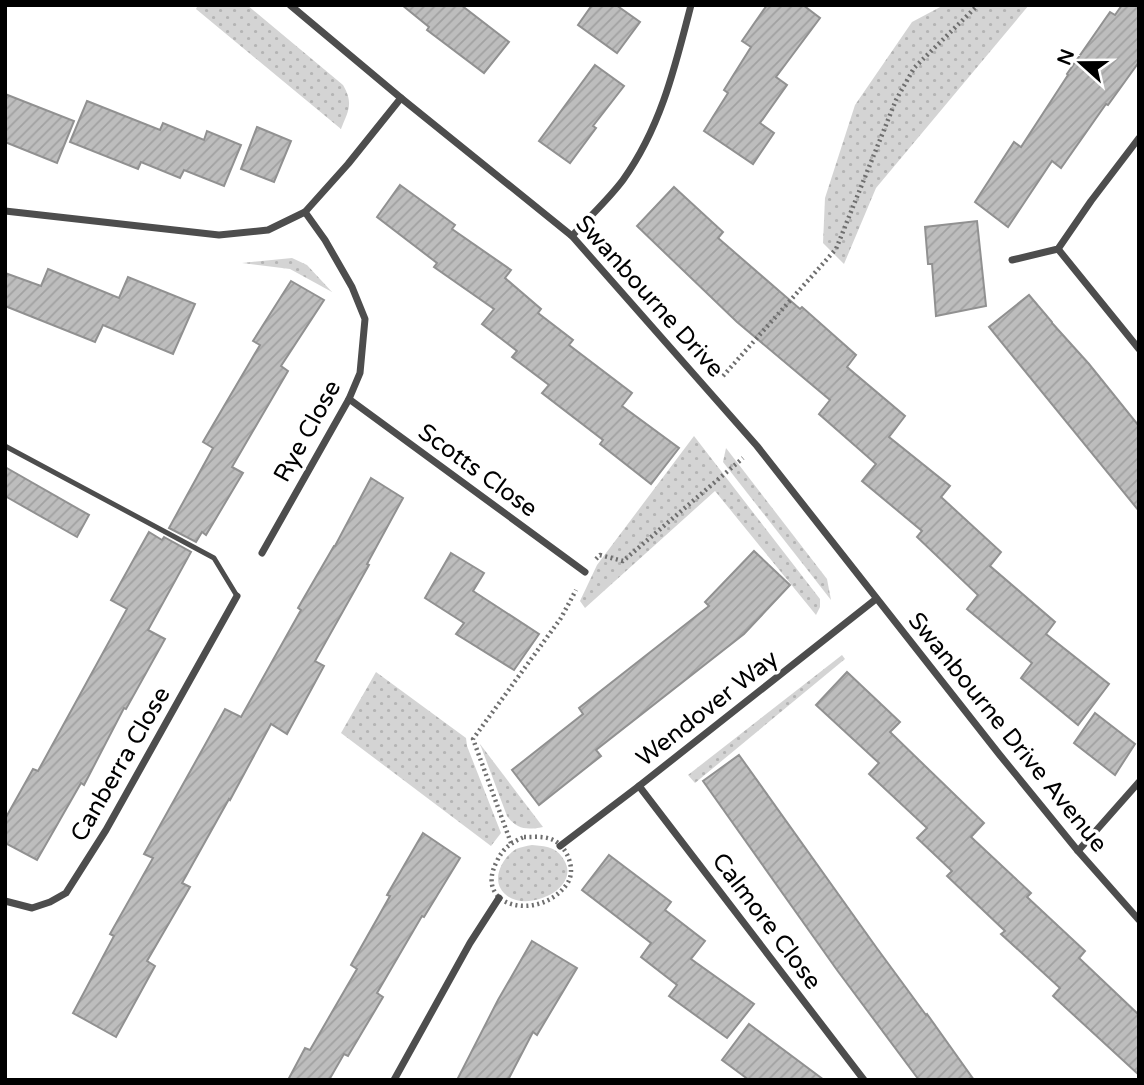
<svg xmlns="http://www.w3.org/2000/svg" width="1144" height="1085" viewBox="0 0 1144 1085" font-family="'Varela Round',sans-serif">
<defs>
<pattern id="grass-dots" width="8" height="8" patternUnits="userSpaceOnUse" patternTransform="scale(1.75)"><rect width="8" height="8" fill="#d4d4d4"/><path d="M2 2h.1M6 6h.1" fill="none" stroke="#b4b4b4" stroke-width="1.8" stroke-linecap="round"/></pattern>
<pattern id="building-hatch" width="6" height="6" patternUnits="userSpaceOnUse" patternTransform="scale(1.75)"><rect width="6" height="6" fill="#bdbdbd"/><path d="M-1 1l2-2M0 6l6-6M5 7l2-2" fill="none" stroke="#a1a1a1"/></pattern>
</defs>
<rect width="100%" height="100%" fill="#fff"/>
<g fill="url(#grass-dots)">
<path d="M198,5H247L343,85C354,104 348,111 341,129L196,9Z"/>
<path d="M944,5H1029L876,188L844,264L823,243L825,198L855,105L912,22Z"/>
<path d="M292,258L307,265L332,292L290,269L242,263Z"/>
<path d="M694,436L820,599V607L816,615L715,491L585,608L580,601L597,565Z"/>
<path d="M726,448L827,579L831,600L723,462Z"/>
<path d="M842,655L845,659L695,783L688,775Z"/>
<path d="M376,672L466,738L467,746L501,833L491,846L341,733Z"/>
<path d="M480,744L543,827C527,830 517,830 507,816Z"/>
<path d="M532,845C545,846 557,847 564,860C582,889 525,914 505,894C490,880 502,858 516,849C521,847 526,846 532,845Z"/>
</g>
<g fill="url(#building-hatch)" stroke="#919191" stroke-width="2">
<path d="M402,5H461L509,42L484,73L427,30L429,27Z"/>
<path d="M592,5H616L640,22L617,53L578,25Z"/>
<path d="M767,5H803L820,18L776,77L787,85L760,123L774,133L753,164L704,131L728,93L724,90L751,47L742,41Z"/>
<path d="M1122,5H1139V62L1108,105L1106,104L1061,168L1052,161L1008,227L975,202L1014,142L1021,147L1068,75L1067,74L1110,12L1115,15Z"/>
<path d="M595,65L624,86L593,126L596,128L570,163L539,141Z"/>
<path d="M5,94L74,121L57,163L5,142Z"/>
<path d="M87,101L160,130L163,123L204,140L207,131L241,145L224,186L184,170L180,178L141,162L138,169L70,142Z"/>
<path d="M257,127L291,141L274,182L241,169Z"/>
<path d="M400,185L455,225L452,229L511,270L505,278L541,309L538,313L573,340L569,345L632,393L622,406L679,448L651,484L600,444L603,440L542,393L549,385L512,357L517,351L482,324L494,309L434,267L437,263L377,217Z"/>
<path d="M674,187L723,232L718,238L800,309L802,307L856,355L847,367L905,416L889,437L950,486L941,497L1001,552L990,566L1055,622L1046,634L1109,684L1078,725L1021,678L1032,663L967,609L978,595L917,537L922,531L862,481L876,464L819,414L830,400L737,322L637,226Z"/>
<path d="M977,221L986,306L936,316L932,264H928L925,227Z"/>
<path d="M48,269L119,298L128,277L195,304L173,354L103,325L95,342L5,306V273L41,286Z"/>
<path d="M291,281L324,300L281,366L288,371L232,467L243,473L206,535L202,532L196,542L169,528L213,448L203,442L260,345L253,341Z"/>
<path d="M1029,295L1052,322V323L1089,364L1139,426V511L989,327Z"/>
<path d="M5,467L89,515L77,537L5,496Z"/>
<path d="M371,478L403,498L367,564L369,565L315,661L324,666L287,734L271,724L230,800L229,799L182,883L190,887L147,961L155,966L116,1037L73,1013L114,936L110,934L153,858L144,854L225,709L241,717L301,610L298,608L334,546H335Z"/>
<path d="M149,532L162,540L164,537L191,552L148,630L165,639L126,709L124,708L84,785L81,783L37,860L5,843V819L33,769L38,771L127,609L111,600Z"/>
<path d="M754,551L790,585L744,634L596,750L601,756L539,805L512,770L583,714L579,708L709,606L705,602Z"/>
<path d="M451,553L484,573L473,591L539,634L514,670L456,634L464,623L425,598Z"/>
<path d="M847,672L900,722L890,732L984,823L971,837L1031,893L1027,897L1085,951L1079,958L1139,1015V1075L1053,996L1060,988L1001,934L1005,931L947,876L952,871L917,838L927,828L869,774L879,763L816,705Z"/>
<path d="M1095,713L1135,744L1115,775L1074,743Z"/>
<path d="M739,755L876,947L926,1015L927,1014L974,1080H919L837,970L703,781Z"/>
<path d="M423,833L460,858L424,917L422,916L377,993L383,997L348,1056L344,1054L329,1080H288L305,1048L310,1050L357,969L351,965L390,896L387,895Z"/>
<path d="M609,855L671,902L665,910L705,941L691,959L754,1004L727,1038L669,996L677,985L641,957L651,943L582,890Z"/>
<path d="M532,941L577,968L537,1035L533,1032L508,1080H457L498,1000Z"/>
<path d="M749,1024L824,1080H749L722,1060Z"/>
</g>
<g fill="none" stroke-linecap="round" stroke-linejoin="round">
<g stroke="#6f6f6f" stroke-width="4.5" stroke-dasharray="2 3.5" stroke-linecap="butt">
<path d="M723,376L836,249L896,100L914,68L978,5"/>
<path d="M596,559L600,555L623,561L743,458"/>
<path d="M524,837C533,837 543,836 551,839C567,845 577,870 567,884C540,922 472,908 497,861C503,848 512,842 524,837Z"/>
<path d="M511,843L473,739L561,618L576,590"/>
</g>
<path stroke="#4d4d4d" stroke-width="5" d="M5,446L214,558L237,596"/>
<g stroke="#4d4d4d" stroke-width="7">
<path d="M290,5L401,98L572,236L757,446L999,754L1078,851L1139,920"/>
<path d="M5,211L219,235L268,230L305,212L348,164L401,98"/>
<path d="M572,236C589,217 608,200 623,180C661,127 675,67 691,5"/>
<path d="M1058,249L1139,349"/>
<path d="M1012,260L1058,249L1091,201L1139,138"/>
<path d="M349,399L585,572"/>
<path d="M262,553L349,399L360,373L365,319L352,287L325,240L305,212"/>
<path d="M639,786L864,1080"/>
<path d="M560,846L639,786L876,599"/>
<path d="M1078,851L1139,782"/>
<path d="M5,901L32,908L50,902L66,893L106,830L237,596"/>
<path d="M394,1080L470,943L499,898"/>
</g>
</g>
<g text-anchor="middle" stroke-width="7" stroke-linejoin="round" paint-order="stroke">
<g font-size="24" fill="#000" stroke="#fff">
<text transform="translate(650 296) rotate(48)" y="8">Swanbourne Drive</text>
<text transform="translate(307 431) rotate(-61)" y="8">Rye Close</text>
<text transform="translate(478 470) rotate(36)" y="8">Scotts Close</text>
<text transform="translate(707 708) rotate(-38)" y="8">Wendover Way</text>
<text transform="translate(1008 732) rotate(51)" y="8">Swanbourne Drive Avenue</text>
<text transform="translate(120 764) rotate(-60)" y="8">Canberra Close</text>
<text transform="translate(767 921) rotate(53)" y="8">Calmore Close</text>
</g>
</g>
<rect width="1144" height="1085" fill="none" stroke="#000000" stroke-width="14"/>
<g transform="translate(1081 63) rotate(291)" stroke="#ffffff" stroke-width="5" paint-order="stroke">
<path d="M0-5L12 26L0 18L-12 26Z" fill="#000000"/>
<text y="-10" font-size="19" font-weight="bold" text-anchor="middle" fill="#000000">N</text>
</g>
</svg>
